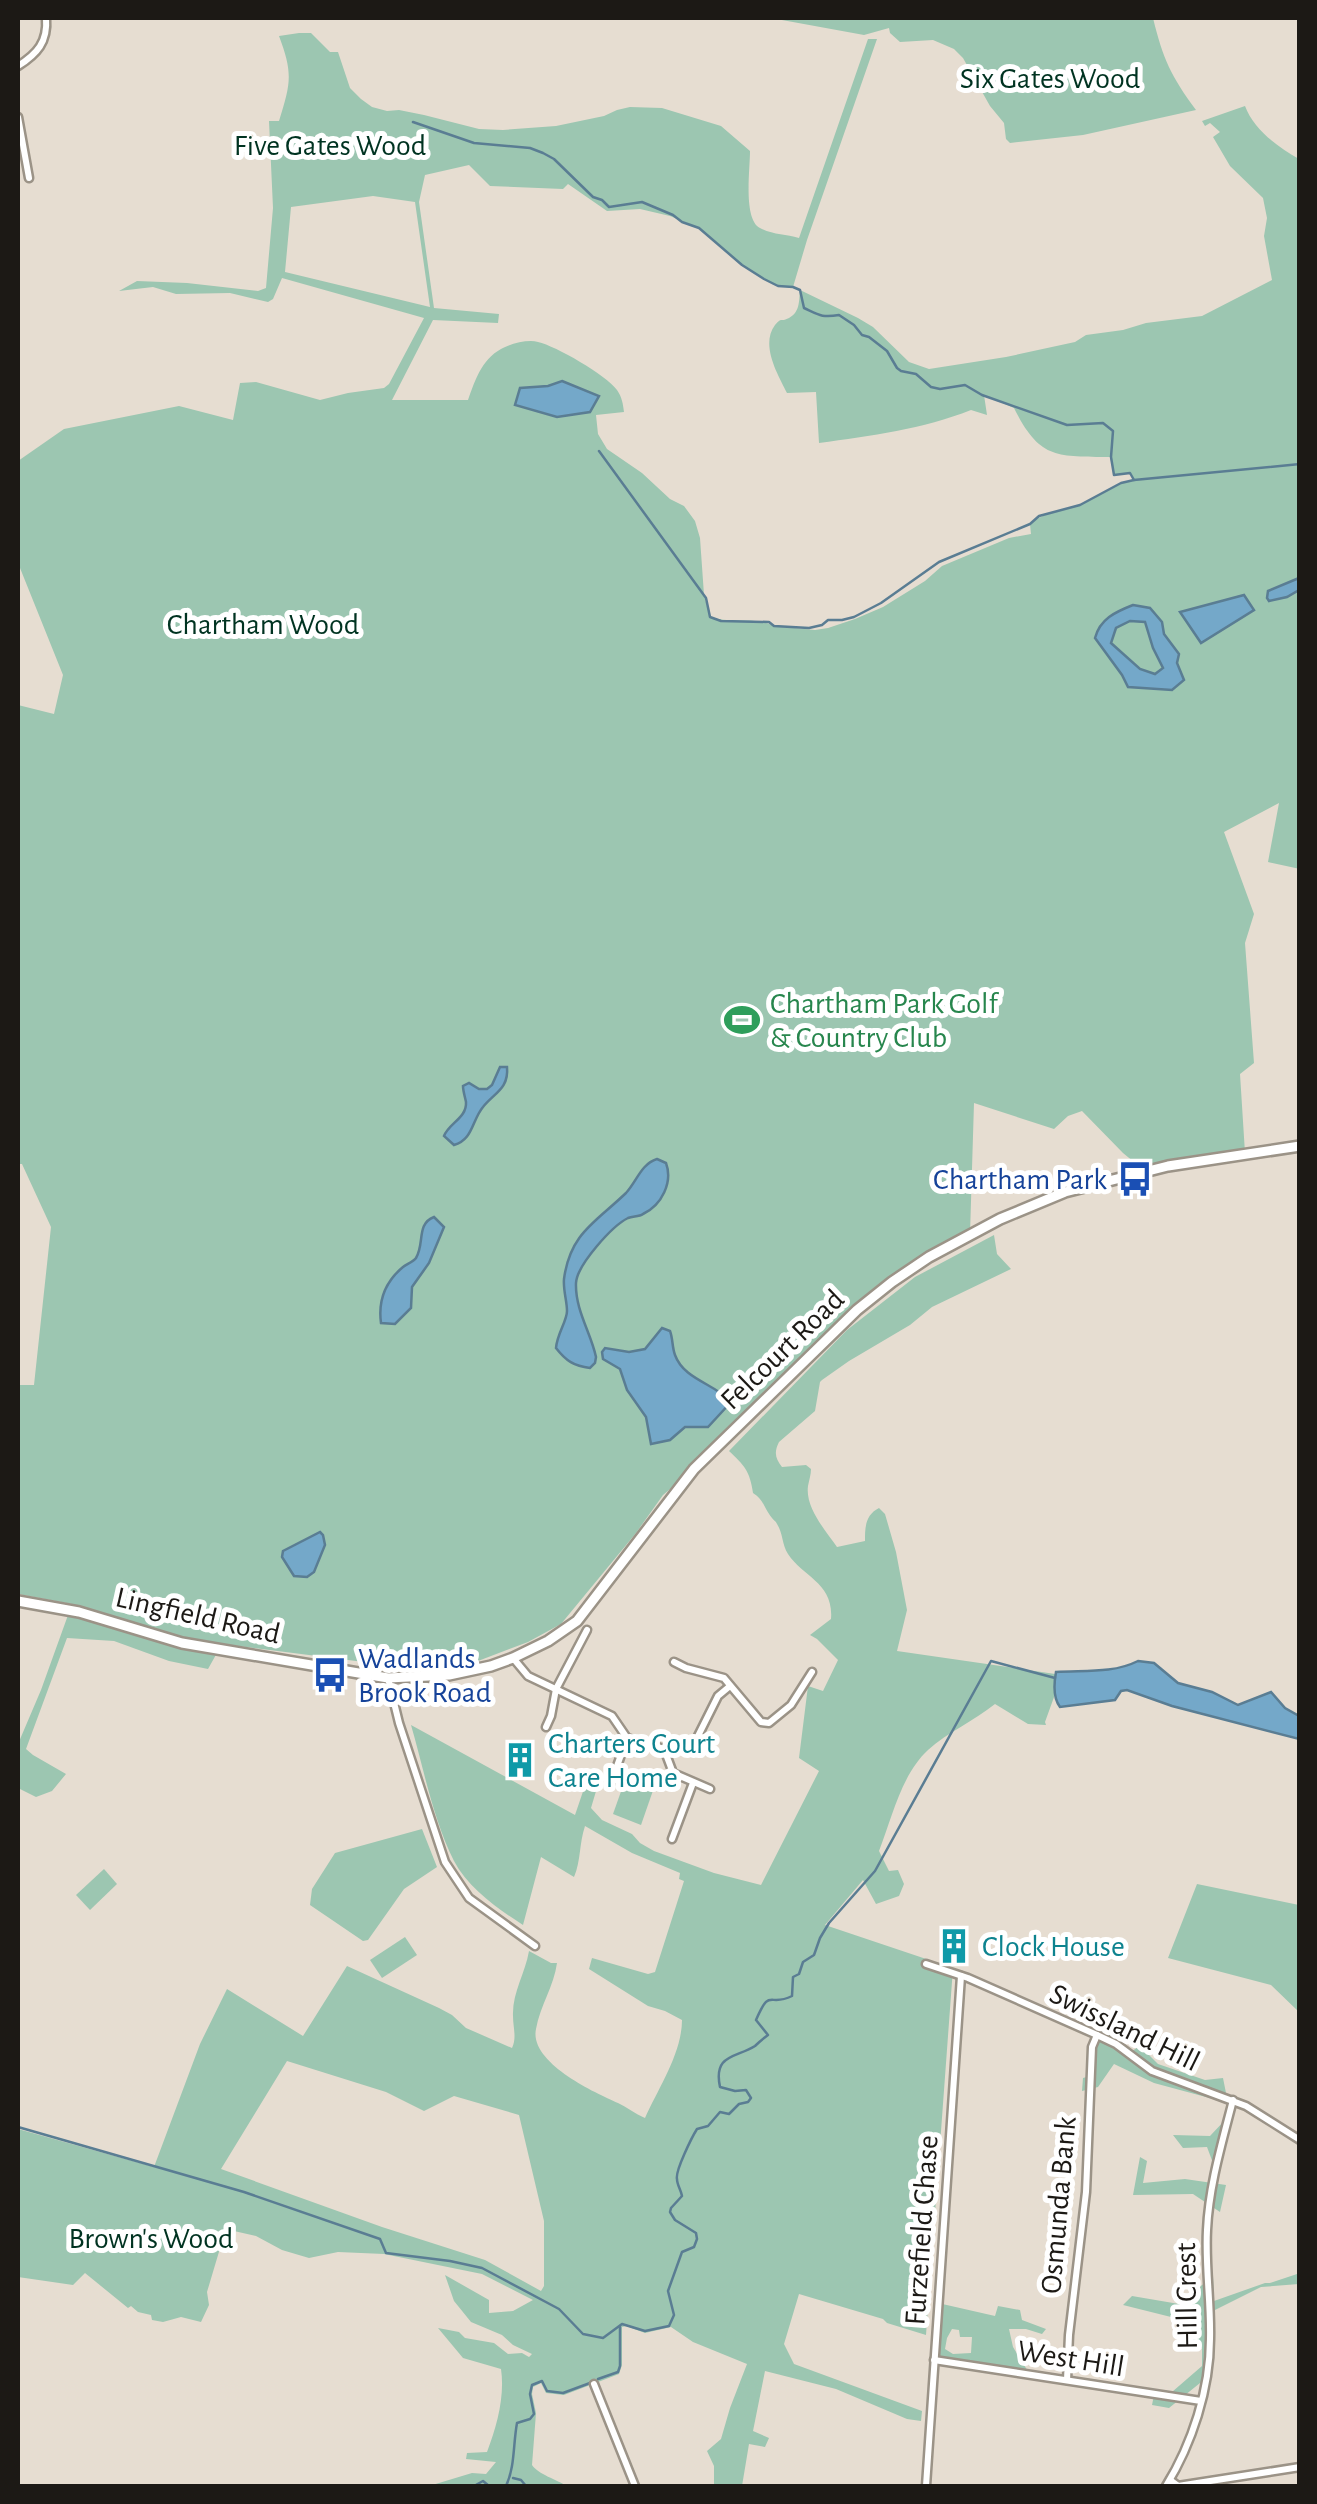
<svg xmlns="http://www.w3.org/2000/svg" width="1317" height="2504" viewBox="0 0 1317 2504" font-family="'Alegreya Sans',sans-serif">
<rect width="100%" height="100%" fill="#e6ddd1"/>
<g fill="#9cc6b1" fill-rule="evenodd">
<path d="M771,18H1153C1163,59 1171,76 1196,110L1083,135L1010,143L1006,139L1004,123L990,106L963,58L954,49L933,40L900,42L890,33L889,28L864,35Z"/>
<path d="M299,33H311L330,52H338L350,88L361,99L372,107L387,111L399,110L424,115L479,129L503,130L556,126L604,116L617,110L630,107L662,108L721,126L750,151C750,170 743,219 760,228C773,235 786,234 799,238L868,39H877L807,240L793,287L778,286L764,279L742,265L699,228L670,216L640,209L607,211L568,184L563,189L490,186L469,165L425,175L419,202L434,308L499,314L498,323L433,320L392,400H468C475,381 481,360 501,349C510,344 528,339 538,342C556,346 606,375 617,390C622,397 623,404 624,412L596,415L598,434L607,449L642,473L670,499L684,506L695,521L700,538L704,595L710,617C731,624 754,616 774,626L815,630L828,628L855,619L883,607L925,581L942,566L1009,538L1031,534L1030,524C1044,511 1065,512 1082,504C1100,496 1115,485 1133,479L1130,473L1114,475L1110,457C1057,456 1040,460 1014,408L984,395L987,415L971,410C923,429 871,436 819,443L816,392L787,393C778,375 760,345 775,325C783,316 779,323 789,318C800,312 799,301 800,290L858,318L873,327L909,362L929,369L1006,357L1075,342L1086,335L1123,330L1146,323L1202,316L1272,280L1264,236L1267,218L1263,198L1230,166L1213,137L1220,132L1210,123L1205,126L1202,121L1245,106C1254,130 1278,147 1299,159L1300,869L1268,862L1279,803L1224,832L1254,914L1245,943L1254,1063L1240,1074L1245,1153L1145,1171L1123,1153L1082,1111L1068,1116L1054,1129L974,1103L970,1234L892,1282L694,1469L663,1495L636,1533L561,1624L528,1642L478,1661L422,1668L403,1667L222,1644L208,1669L169,1661L114,1641L67,1638L26,1749L33,1755L66,1774L52,1791L36,1797L18,1788V1744L41,1690L72,1604L18,1594V1385H34L51,1227L22,1164H18V705L54,714L63,675L18,563V461L64,429L179,406L233,420L240,383L256,382L320,400L348,393L384,388L389,384L424,318L282,278L273,299L268,302L230,293L176,294L153,287L119,291L137,281L187,283L258,291L266,288L273,208L269,121H279C291,83 293,73 279,36ZM373,196L415,202L430,307L285,272L291,207Z"/>
<path d="M994,1235L997,1254L1011,1269L932,1307L910,1325L849,1361L822,1380L820,1382L815,1411L779,1442C774,1452 775,1458 782,1467L806,1465L811,1469C811,1475 809,1480 808,1486C805,1508 826,1531 837,1547L865,1541C865,1528 865,1515 879,1508L885,1514L896,1552L907,1610L897,1651L1062,1675L1045,1722L1046,1725L1028,1724L995,1704C974,1721 948,1732 928,1750C901,1775 892,1818 879,1851L889,1871L898,1870L904,1884L899,1896L876,1904L863,1880L825,1925L953,1968L926,2335L887,2323L883,2319L799,2294L784,2344L794,2364L922,2411L921,2421L907,2419L836,2389L765,2371L753,2431L769,2438L765,2447L749,2444L742,2486H714V2466L707,2451L721,2439L730,2408L747,2364L693,2342L671,2327L645,2333L626,2326L622,2327V2365L619,2374L564,2395L546,2393L541,2383L533,2387L532,2394L536,2413L532,2465C538,2474 557,2480 567,2486H429L472,2473L486,2474L496,2462L466,2459L467,2453L487,2452C497,2426 505,2396 501,2369L463,2358L438,2328L459,2332L465,2338L494,2343L508,2354L522,2353L529,2357L532,2354L513,2345L502,2335L471,2322L454,2301L445,2275L489,2300V2313L513,2311L533,2300L482,2274L384,2254L338,2252L309,2258L282,2250L256,2236L234,2231L221,2245L207,2292L209,2305L201,2322L181,2317L163,2322L152,2320L151,2315L138,2312L131,2306L128,2308L85,2273L73,2285L18,2277V2129L154,2167L200,2044L227,1989L303,2036L347,1966L439,2008L452,2015L466,2028L512,2048C517,2037 513,2028 513,2016C512,1993 525,1974 529,1951L551,1963H557C554,1986 540,2006 536,2029C529,2062 593,2092 618,2103C627,2107 635,2114 645,2118C658,2089 682,2053 682,2020L665,2011L648,2006L589,1969L592,1958L648,1974L655,1972L684,1881L679,1879L680,1873L632,1853L585,1826C579,1844 581,1861 574,1877L541,1857L523,1925C498,1909 468,1888 454,1861C433,1819 424,1770 411,1725L575,1815L591,1768L602,1771L591,1808L602,1820L632,1834L640,1843L654,1851L714,1873L761,1885L819,1771L799,1758L808,1686L823,1691L838,1660L817,1639L810,1635L831,1619C834,1583 803,1577 788,1554C782,1545 783,1533 777,1524C776,1521 773,1520 772,1518C764,1508 764,1500 753,1493C750,1471 744,1465 729,1451L847,1330L915,1277ZM287,2061L386,2092L424,2111L454,2096L519,2115L544,2221V2286L541,2291L485,2260L382,2227L221,2169Z"/>
<path d="M629,1769L657,1779L641,1825L613,1814Z"/>
<path d="M422,1829L437,1867L404,1889L368,1940L363,1941L310,1905L312,1889L335,1853Z"/>
<path d="M104,1869L117,1884L90,1910L76,1895Z"/>
<path d="M1197,1884L1299,1905V2012L1271,1985L1168,1958Z"/>
<path d="M405,1937L417,1955L382,1978L370,1960Z"/>
<path d="M1116,2025L1114,2048L1124,2056L1140,2046L1158,2064L1205,2080L1223,2078L1226,2093L1217,2100L1154,2083L1114,2064L1098,2087L1082,2091L1083,2078L1094,2075L1099,2030Z"/>
<path d="M1226,2119V2145L1213,2163L1207,2147L1183,2148L1173,2135L1210,2136Z"/>
<path d="M1140,2157L1147,2161L1143,2183L1185,2179L1226,2185L1220,2212L1193,2194L1133,2195Z"/>
<path d="M1299,2264V2284L1261,2287L1205,2315L1207,2345L1205,2379L1169,2408L1152,2405L1155,2390L1172,2392L1202,2366V2348L1187,2336L1175,2318L1123,2305L1132,2296L1179,2304L1213,2276L1214,2301L1265,2283H1270L1297,2274Z"/>
<path d="M938,2303L995,2316L998,2306L1020,2310L1022,2320L1046,2329L1042,2334L1026,2329H1009L1013,2347L1029,2373L935,2360ZM952,2329L959,2330L960,2337H972L971,2353L953,2354L945,2349L947,2338Z"/>
</g>
<g fill="#74a8c9" stroke="#5a7d93" stroke-width="2.5" fill-rule="evenodd">
<path d="M562,381L599,396L590,412L557,417L515,405L520,388L548,386Z"/>
<path d="M1299,578V590L1287,597L1269,601L1267,598L1268,591Z"/>
<path d="M1244,595L1254,610L1201,643L1180,612Z"/>
<path d="M1133,605L1150,608L1162,622L1164,634L1179,654L1177,663L1184,680L1172,690L1128,687L1122,675L1095,638C1100,619 1115,612 1133,605ZM1130,621L1145,622L1153,648L1163,668L1155,674L1140,669L1111,643L1116,628Z"/>
<path d="M500,1067H507C509,1089 494,1093 483,1107C472,1120 473,1140 454,1145L444,1136C449,1123 467,1118 466,1102C465,1097 463,1091 463,1086L469,1083L479,1089H487L492,1085Z"/>
<path d="M657,1159L666,1163C673,1182 662,1205 643,1214C639,1217 633,1216 628,1218C612,1226 577,1265 576,1283C575,1310 591,1333 596,1357L595,1363L590,1368C574,1366 566,1361 556,1348C557,1334 567,1321 567,1311C567,1301 563,1290 564,1279C570,1233 596,1222 626,1193C637,1181 641,1164 657,1159Z"/>
<path d="M434,1217L444,1227L429,1263L412,1287L411,1308L395,1324L381,1323C378,1301 385,1282 403,1267C407,1264 413,1262 416,1258C425,1243 416,1224 434,1217Z"/>
<path d="M662,1328L670,1331C673,1339 672,1347 675,1355C684,1380 716,1384 731,1402L708,1427H685L670,1440L651,1444L646,1417L627,1390L620,1369L603,1359L602,1352L605,1348L629,1352L645,1349Z"/>
<path d="M320,1532L323,1535L325,1545L314,1572L307,1577L294,1576L282,1557L283,1551Z"/>
<path d="M1138,1661L1154,1663L1178,1683L1212,1692L1238,1705L1271,1692L1285,1708L1299,1716V1739L1172,1706L1127,1690L1121,1691L1115,1700L1060,1707C1053,1698 1054,1683 1056,1672C1083,1670 1112,1674 1138,1661Z"/>
</g>
<g fill="none" stroke-linecap="round" stroke-linejoin="round">
<g stroke="#5a7d93" stroke-width="2.5">
<path d="M413,122L474,143L530,148L543,153L554,159L593,197L602,200L609,207L642,202L673,215L682,222L699,228L742,265L764,279L778,286L793,287L800,290L804,308C819,315 822,318 839,315L854,325L862,335L869,337L887,351L897,368L901,371L916,374L931,387L940,389L965,385L982,395L1067,425L1103,423L1113,431L1111,457L1114,475L1130,473L1134,480"/>
<path d="M599,451L706,598L710,617L721,621L769,622L774,626L809,628L822,625L828,620H842L854,617L881,603L939,562L1030,524L1039,516L1080,505L1121,483L1134,480L1300,464"/>
<path d="M18,2127L244,2192L380,2239L386,2253L450,2261L482,2268L559,2309L583,2334L603,2338L622,2324L645,2331L669,2326L674,2315L668,2291L682,2252L694,2247L697,2239L696,2233L675,2220L670,2212L671,2208L682,2196C681,2190 677,2185 677,2179C675,2171 692,2137 697,2129L708,2126L720,2112L729,2114L739,2104L748,2102L751,2098L746,2090L735,2091L720,2087C713,2054 736,2058 755,2046C759,2042 764,2038 768,2035L756,2020C771,1986 768,2008 792,1996L793,1977L799,1974L803,1962L814,1955L820,1938L829,1923L875,1871L991,1661L1055,1678"/>
<path d="M598,2379L618,2372L620,2366V2327"/>
<path d="M513,2478L521,2480L526,2486"/>
<path d="M474,2486L483,2481L489,2486"/>
<path d="M506,2486C515,2467 513,2445 517,2423L530,2419L534,2414L530,2394L532,2385L542,2381L547,2391L563,2393L590,2383"/>
</g>
<defs>
<g id="street">
<path d="M18,66C37,54 48,42 46,18"/>
<path d="M18,117L29,178"/>
<path d="M513,1658L528,1676L612,1716L627,1738L664,1749L684,1746L696,1740L718,1696L730,1686"/>
<path d="M674,1662L686,1668L724,1678L761,1722L769,1723L791,1705L812,1672"/>
<path d="M388,1678L399,1723L445,1862L469,1898L535,1946"/>
<path d="M546,1727L551,1716L556,1689L587,1630"/>
<path d="M664,1749L673,1773L710,1789"/>
<path d="M611,1783L627,1738"/>
<path d="M672,1839L693,1783"/>
<path d="M926,1964L968,1978L1097,2035L1116,2044L1152,2071L1246,2106L1300,2140"/>
<path d="M934,2360L1201,2401"/>
<path d="M1067,2380L1069,2335L1086,2192L1092,2047L1097,2035"/>
<path d="M594,2384L635,2486"/>
<path d="M1170,2480L1178,2486L1300,2467"/>
<path d="M926,2486L961,1976"/>
<path d="M1166,2486C1192,2444 1210,2389 1210,2339C1211,2303 1205,2266 1207,2230C1209,2186 1222,2143 1233,2100"/>
</g>
<path id="secondary" d="M18,1601L79,1612L182,1643L388,1678L449,1675L491,1666L513,1658L548,1641L577,1621L694,1469L857,1310L892,1282L929,1257L1000,1219L1065,1192L1168,1166L1300,1146"/>
</defs>
<use href="#street" stroke="#9b9387" stroke-width="11"/>
<use href="#secondary" stroke="#9b9387" stroke-width="14"/>
<use href="#street" stroke="#fff" stroke-width="6"/>
<use href="#secondary" stroke="#fff" stroke-width="9"/>
</g>
<defs>
<symbol id="stadium-bare" viewBox="-9 -9 18 18"><path d="M0-5a6.5 5 0 1 0 0 10a6.5 5 0 1 0 0-10ZM-3.5-1.8h7v3.6h-7Z" fill="#2e9e5b" stroke="#fff" stroke-width="2.5" paint-order="stroke"/></symbol>
<symbol id="bus-bare" viewBox="-9 -9 18 18"><path d="M-5-6H5V4H4V6H2V4H-2V6H-4V4H-5ZM-3.5-4V0h7V-4ZM-3.5 1.2v1.5H-2V1.2ZM2 1.2v1.5H3.5V1.2Z" fill="#1a4fb4" stroke="#fff" stroke-width="2.5" paint-order="stroke"/></symbol>
<symbol id="building-bare" viewBox="-9 -9 18 18"><path d="M-4-6H4V6H1V3H-1V6H-4ZM-2.5-4.3h1.7v1.8h-1.7ZM.8-4.3h1.7v1.8H.8ZM-2.5-1h1.7V.8h-1.7ZM.8-1h1.7V.8H.8Z" fill="#0f9aa8" stroke="#fff" stroke-width="2.5" paint-order="stroke"/></symbol>
</defs>
<g fill-rule="evenodd">
<use href="#stadium-bare" x="717" y="995" width="50" height="50"/>
<use href="#bus-bare" x="1110" y="1154" width="50" height="50"/>
<use href="#bus-bare" x="305" y="1650" width="50" height="50"/>
<use href="#building-bare" x="495" y="1735" width="50" height="50"/>
<use href="#building-bare" x="929" y="1921" width="50" height="50"/>
</g>
<g text-anchor="middle" stroke-width="10" stroke-linejoin="round" paint-order="stroke">
<g font-size="30" fill="#003321" stroke="#fff">
<text x="1050" y="88">Six Gates Wood</text>
<text x="330" y="155">Five Gates Wood</text>
<text x="263" y="634">Chartham Wood</text>
<text x="151" y="2248">Brown's Wood</text>
</g>
<g font-size="30" fill="#27864d" stroke="#fff" text-anchor="start">
<text x="770" y="1013">Chartham Park Golf<tspan x="770" dy="34">&amp; Country Club</tspan></text>
</g>
<g font-size="30" fill="#164399" stroke="#fff" text-anchor="end">
<text x="1107" y="1189">Chartham Park</text>
<text x="358" y="1668" text-anchor="start">Wadlands<tspan x="358" dy="34">Brook Road</tspan></text>
</g>
<g font-size="30" fill="#1c1915" stroke="#fff">
<text transform="translate(782 1349) rotate(-44)" y="10">Felcourt Road</text>
<text transform="translate(198 1615) rotate(13)" y="10">Lingfield Road</text>
<text transform="translate(1125 2027) rotate(26)" y="10">Swissland Hill</text>
<text transform="translate(1058 2205) rotate(-85)" y="10">Osmunda Bank</text>
<text transform="translate(921 2230) rotate(-86)" y="10">Furzefield Chase</text>
<text transform="translate(1186 2296) rotate(-91)" y="10">Hill Crest</text>
<text transform="translate(1071 2358) rotate(9)" y="10">West Hill</text>
</g>
<g font-size="30" fill="#0d838f" stroke="#fff" text-anchor="start">
<text x="548" y="1753">Charters Court<tspan x="548" dy="34">Care Home</tspan></text>
<text x="982" y="1956">Clock House</text>
</g>
</g>
<rect width="1317" height="2504" fill="none" stroke="#1c1915" stroke-width="40"/>
</svg>
